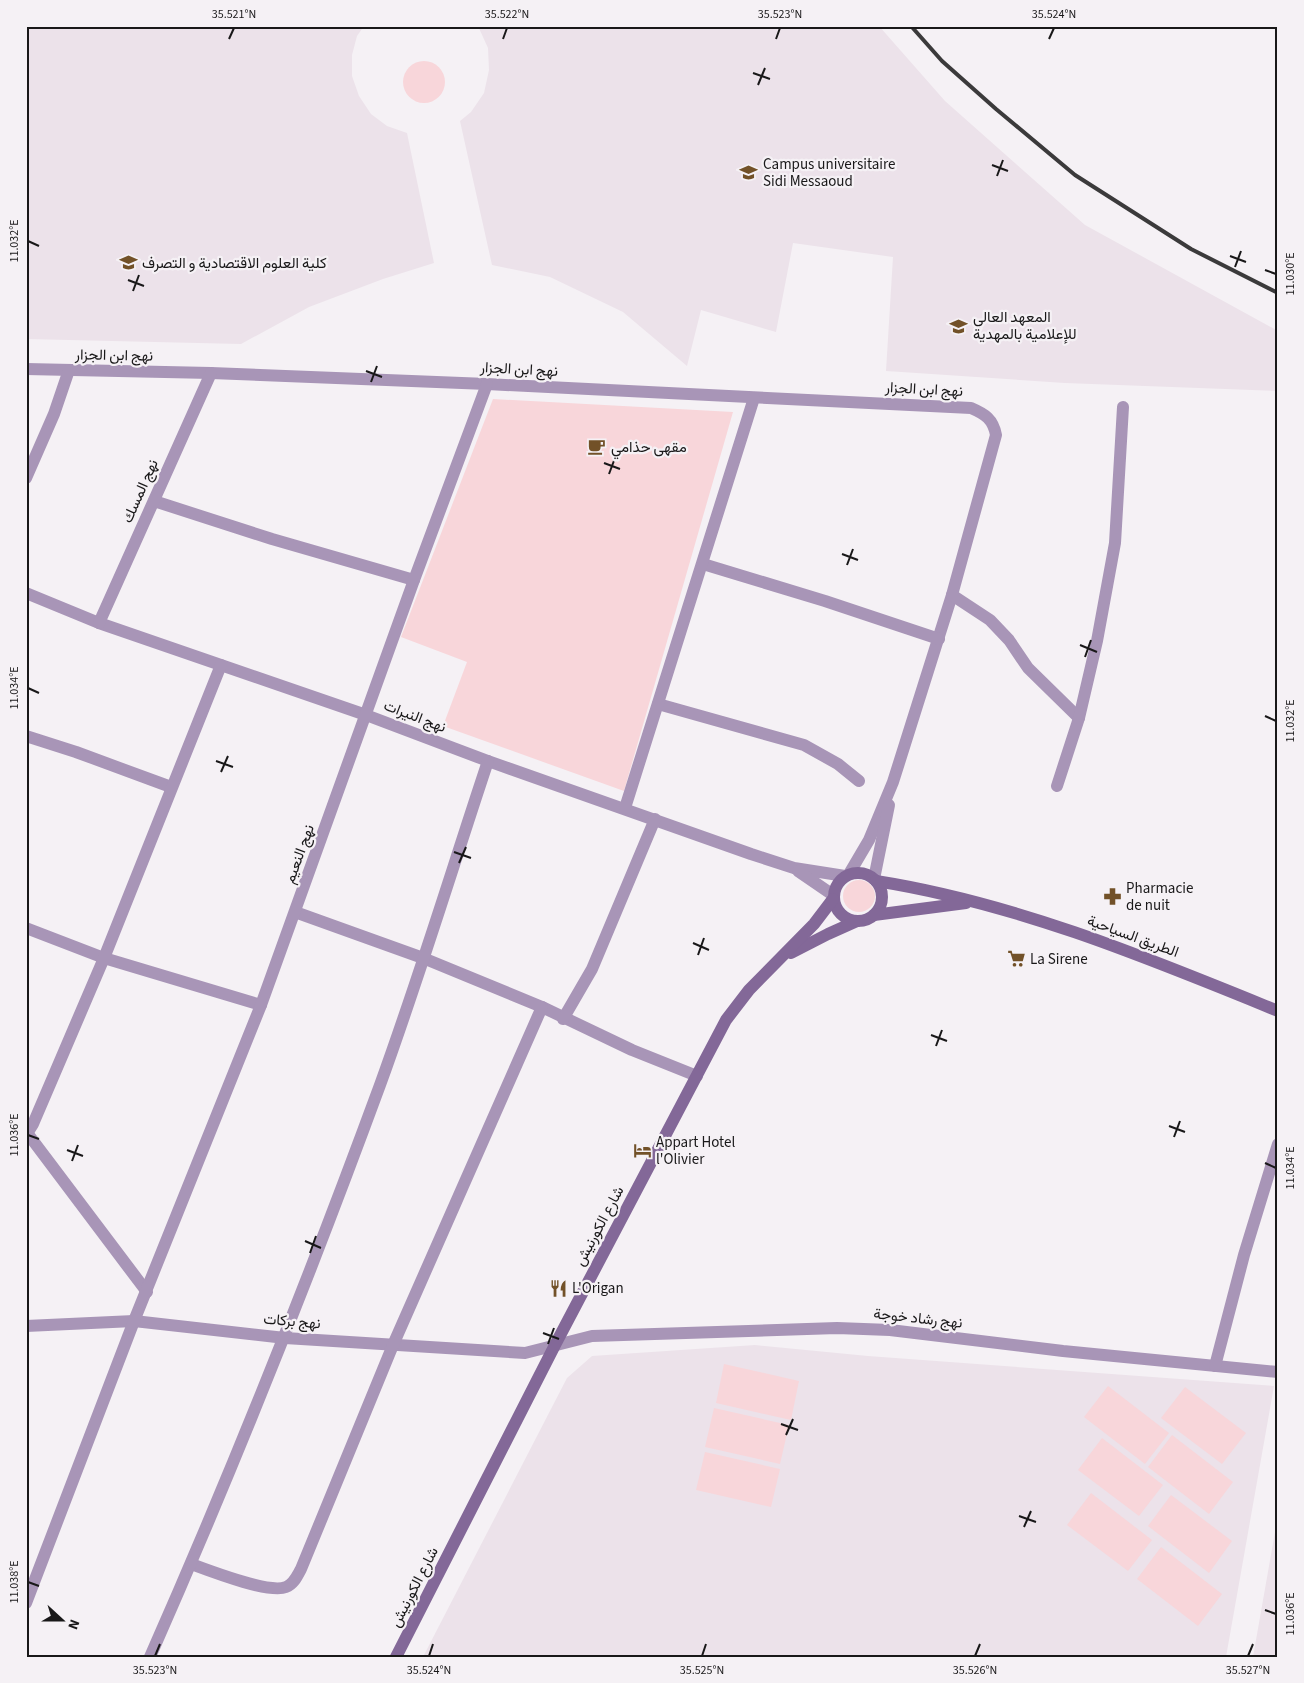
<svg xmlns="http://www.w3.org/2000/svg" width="1304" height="1683" viewBox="0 0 1304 1683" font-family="'Source Sans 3',Vazirmatn,sans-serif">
<rect width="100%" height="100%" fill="#f5f1f5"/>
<g fill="#ece2ea">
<path d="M26,26H364L357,36L352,55V76L359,96L371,114L387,126L407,133L434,263L383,279L309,307L241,344L26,339Z"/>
<path d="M478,26H879L945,101L1085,225L1278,331V391L1065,383L886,371L893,257L793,243L776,332L701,310L687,366L623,312L550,277L492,265L460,121L471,112L484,93L489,70L488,48Z"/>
<path d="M755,1345L868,1356L1274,1386L1226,1657H423L567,1378L592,1356Z"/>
<path d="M1278,1515V1657H1253Z"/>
</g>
<g fill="#f8d6da">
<circle cx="424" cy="82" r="21"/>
<path d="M493,399L733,412L624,791L443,726L467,662L401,637Z"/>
<circle cx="859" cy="896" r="16"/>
<path d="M724,1364L799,1381L791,1420L716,1403Z"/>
<path d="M1108,1386L1169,1433L1145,1464L1084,1417Z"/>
<path d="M1185,1387L1246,1433L1222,1464L1161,1418Z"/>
<path d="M714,1408L789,1425L780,1464L705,1447Z"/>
<path d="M1172,1435L1233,1482L1209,1514L1148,1467Z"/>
<path d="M1102,1438L1163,1485L1139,1516L1078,1470Z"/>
<path d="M705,1452L780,1469L771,1507L696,1490Z"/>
<path d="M1091,1493L1152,1540L1128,1571L1067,1525Z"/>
<path d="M1171,1495L1232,1541L1209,1573L1148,1526Z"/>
<path d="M1161,1547L1222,1594L1198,1626L1137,1579Z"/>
</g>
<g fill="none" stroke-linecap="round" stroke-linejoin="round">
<g stroke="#a895b7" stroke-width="12">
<path d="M26,369L211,373L487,384L971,408C985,414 993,419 996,435L952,595L893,782L869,840L849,874"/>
<path d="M26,478L54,414L69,370"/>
<path d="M154,501L272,539L414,580"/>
<path d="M703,564L825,601L939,639"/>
<path d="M26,593L99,623L366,715L488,761L751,854L794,868L845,876"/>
<path d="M952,595L990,620L1009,640L1028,668L1079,718"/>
<path d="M99,623L211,373"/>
<path d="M658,704L804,745L838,764L859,781"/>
<path d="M26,736L76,752L171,787"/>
<path d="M1057,786L1079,718L1097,641L1115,543L1123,407"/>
<path d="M625,808L754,398"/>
<path d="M798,871L833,895"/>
<path d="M874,879L889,805"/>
<path d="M26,928L104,958L261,1005"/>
<path d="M542,1007L632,1050L697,1076"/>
<path d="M563,1019L592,969L655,819"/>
<path d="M28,1134L147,1292"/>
<path d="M26,1135L33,1124L104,958L221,665"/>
<path d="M26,1326L134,1321L285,1338L525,1353L592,1336L837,1328L890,1330L1063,1351L1278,1372"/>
<path d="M1215,1366L1244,1255L1278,1144"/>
<path d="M191,1564C210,1571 269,1594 286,1587C294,1584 297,1576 301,1569L393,1345L542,1007L423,958L295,912"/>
<path d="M26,1603L134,1321L261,1005L414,580L487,384"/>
<path d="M150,1657C233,1469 309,1278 380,1085C419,978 452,869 488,761"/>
</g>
<g stroke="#836898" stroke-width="12">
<circle cx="858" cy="897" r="24"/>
<path d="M876,881C1016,903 1148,958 1278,1011"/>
<path d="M874,915L966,903"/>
<path d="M791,953L828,934L857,921"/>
<path d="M396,1657L555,1345L726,1020L749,990L814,924L833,899"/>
</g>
<path stroke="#3b3a3b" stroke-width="4" d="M911,26L942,61L996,109L1075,175L1191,249L1278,293"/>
</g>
<path fill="none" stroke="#191819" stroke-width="2" d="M229,39L234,28M503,39L507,28M776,39L780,28M1049,39L1054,28M753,73L770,79M758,85L765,68M992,165L1008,171M997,176L1003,160M28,241L39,246M1230,256L1246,262M1235,267L1241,251M1265,270L1276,274M128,280L144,286M133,291L139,275M366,371L382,377M371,382L377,366M604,463L620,469M609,474L615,458M842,554L858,560M847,565L853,549M1080,645L1097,652M1085,657L1091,640M28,688L39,693M1265,716L1276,721M216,761L233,767M221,772L228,756M454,852L471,858M459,863L466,847M693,943L709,950M698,955L704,938M931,1035L947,1041M936,1046L942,1030M1169,1126L1185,1132M28,1135L39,1139M1174,1137L1180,1121M67,1150L83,1156M72,1161L78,1145M1265,1163L1276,1168M305,1241L321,1248M310,1253L316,1236M543,1333L559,1339M548,1344L554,1328M781,1424L798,1430M786,1435L793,1419M1019,1516L1036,1522M1024,1527L1031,1511M28,1582L39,1586M1265,1610L1276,1614M155,1656L160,1644M429,1656L433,1644M702,1656L706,1644M975,1656L980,1644M1248,1656L1253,1644"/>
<defs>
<symbol id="university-bare" viewBox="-9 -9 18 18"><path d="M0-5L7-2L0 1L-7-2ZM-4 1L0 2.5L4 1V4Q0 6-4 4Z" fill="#725128" stroke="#f5f1f5" stroke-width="2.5" paint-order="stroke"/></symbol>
<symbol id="cafe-bare" viewBox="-9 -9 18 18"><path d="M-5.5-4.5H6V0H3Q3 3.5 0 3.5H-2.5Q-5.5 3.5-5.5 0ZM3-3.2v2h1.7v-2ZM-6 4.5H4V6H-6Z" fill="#725128" stroke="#f5f1f5" stroke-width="2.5" paint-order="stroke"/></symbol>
<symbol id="pharmacy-bare" viewBox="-9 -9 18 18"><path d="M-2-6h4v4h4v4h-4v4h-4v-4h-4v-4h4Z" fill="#725128" stroke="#f5f1f5" stroke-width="2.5" paint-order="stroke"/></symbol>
<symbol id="supermarket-bare" viewBox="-9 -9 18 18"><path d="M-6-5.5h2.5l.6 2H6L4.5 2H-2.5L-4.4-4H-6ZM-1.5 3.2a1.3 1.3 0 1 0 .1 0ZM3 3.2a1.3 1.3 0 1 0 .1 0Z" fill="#725128" stroke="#f5f1f5" stroke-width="2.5" paint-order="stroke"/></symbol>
<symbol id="hotel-bare" viewBox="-9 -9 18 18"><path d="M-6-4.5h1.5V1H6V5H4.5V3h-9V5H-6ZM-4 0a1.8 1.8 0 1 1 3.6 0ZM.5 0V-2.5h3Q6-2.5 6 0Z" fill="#725128" stroke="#f5f1f5" stroke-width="2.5" paint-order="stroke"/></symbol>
<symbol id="restaurant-bare" viewBox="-9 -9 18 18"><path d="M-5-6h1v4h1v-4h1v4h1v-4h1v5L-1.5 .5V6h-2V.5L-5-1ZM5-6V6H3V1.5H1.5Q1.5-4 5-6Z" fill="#725128" stroke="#f5f1f5" stroke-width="2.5" paint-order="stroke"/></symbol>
</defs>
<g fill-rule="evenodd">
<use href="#university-bare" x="736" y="160" width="25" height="25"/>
<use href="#university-bare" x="116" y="250" width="25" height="25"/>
<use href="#university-bare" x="946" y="314" width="25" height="25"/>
<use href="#cafe-bare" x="584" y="434" width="25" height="25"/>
<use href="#pharmacy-bare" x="1100" y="884" width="25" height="25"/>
<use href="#supermarket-bare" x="1004" y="946" width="25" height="25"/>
<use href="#hotel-bare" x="630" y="1138" width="25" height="25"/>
<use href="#restaurant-bare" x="546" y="1276" width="25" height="25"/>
</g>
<g text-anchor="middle" stroke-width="4.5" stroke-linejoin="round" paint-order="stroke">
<g font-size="15" fill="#191819" stroke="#f5f1f5" text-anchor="start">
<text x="763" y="169">Campus universitaire<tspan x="763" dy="17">Sidi Messaoud</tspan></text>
<text x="142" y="268">كلية العلوم الاقتصادية و التصرف</text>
<text x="973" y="322">المعهد العالي<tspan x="973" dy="17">للإعلامية بالمهدية</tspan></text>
<text x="611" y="452">مقهى حذامي</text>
<text x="1126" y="893">Pharmacie<tspan x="1126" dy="17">de nuit</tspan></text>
<text x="1030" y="964">La Sirene</text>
<text x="656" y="1147">Appart Hotel<tspan x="656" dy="17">l'Olivier</tspan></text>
<text x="572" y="1293">L'Origan</text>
</g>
<g font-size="15" fill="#191819" stroke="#f5f1f5">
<text transform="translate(114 355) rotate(1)" y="5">نهج ابن الجزار</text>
<text transform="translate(519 369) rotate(3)" y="5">نهج ابن الجزار</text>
<text transform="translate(924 389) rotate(3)" y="5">نهج ابن الجزار</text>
<text transform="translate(140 491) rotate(-66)" y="5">نهج المسك</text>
<text transform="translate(415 716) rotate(21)" y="5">نهج النيرات</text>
<text transform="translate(299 854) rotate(-70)" y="5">نهج النعيم</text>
<text transform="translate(1133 936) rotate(20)" y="5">الطريق السياحية</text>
<text transform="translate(599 1226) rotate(-62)" y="5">شارع الكورنيش</text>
<text transform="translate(918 1318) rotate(6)" y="5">نهج رشاد خوجة</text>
<text transform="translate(292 1321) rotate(5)" y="5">نهج بركات</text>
<text transform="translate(414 1587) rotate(-63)" y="5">شارع الكورنيش</text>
</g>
</g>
<rect width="1304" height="1683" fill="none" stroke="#f5f1f5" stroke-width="55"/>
<g transform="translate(62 1620) rotate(111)" stroke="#f5f1f5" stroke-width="4" paint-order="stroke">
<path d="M0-4L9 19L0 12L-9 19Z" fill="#191819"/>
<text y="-8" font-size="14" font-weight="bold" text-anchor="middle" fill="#191819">N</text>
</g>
<rect x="28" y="28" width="1248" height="1628" fill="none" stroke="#191819" stroke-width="2"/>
<g font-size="12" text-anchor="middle" fill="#191819">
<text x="234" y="18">35.521°N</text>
<text x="507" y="18">35.522°N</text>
<text x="780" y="18">35.523°N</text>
<text x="1054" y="18">35.524°N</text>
<text transform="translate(14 241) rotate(-90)" y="4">11.032°E</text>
<text transform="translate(1290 274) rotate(-90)" y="4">11.030°E</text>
<text transform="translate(14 688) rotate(-90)" y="4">11.034°E</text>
<text transform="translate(1290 721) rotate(-90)" y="4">11.032°E</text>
<text transform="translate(14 1135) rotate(-90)" y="4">11.036°E</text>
<text transform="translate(1290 1168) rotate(-90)" y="4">11.034°E</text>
<text transform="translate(14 1582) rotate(-90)" y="4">11.038°E</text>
<text transform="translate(1290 1614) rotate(-90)" y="4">11.036°E</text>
<text x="155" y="1674">35.523°N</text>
<text x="429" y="1674">35.524°N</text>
<text x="702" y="1674">35.525°N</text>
<text x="975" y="1674">35.526°N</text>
<text x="1248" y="1674">35.527°N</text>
</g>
</svg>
